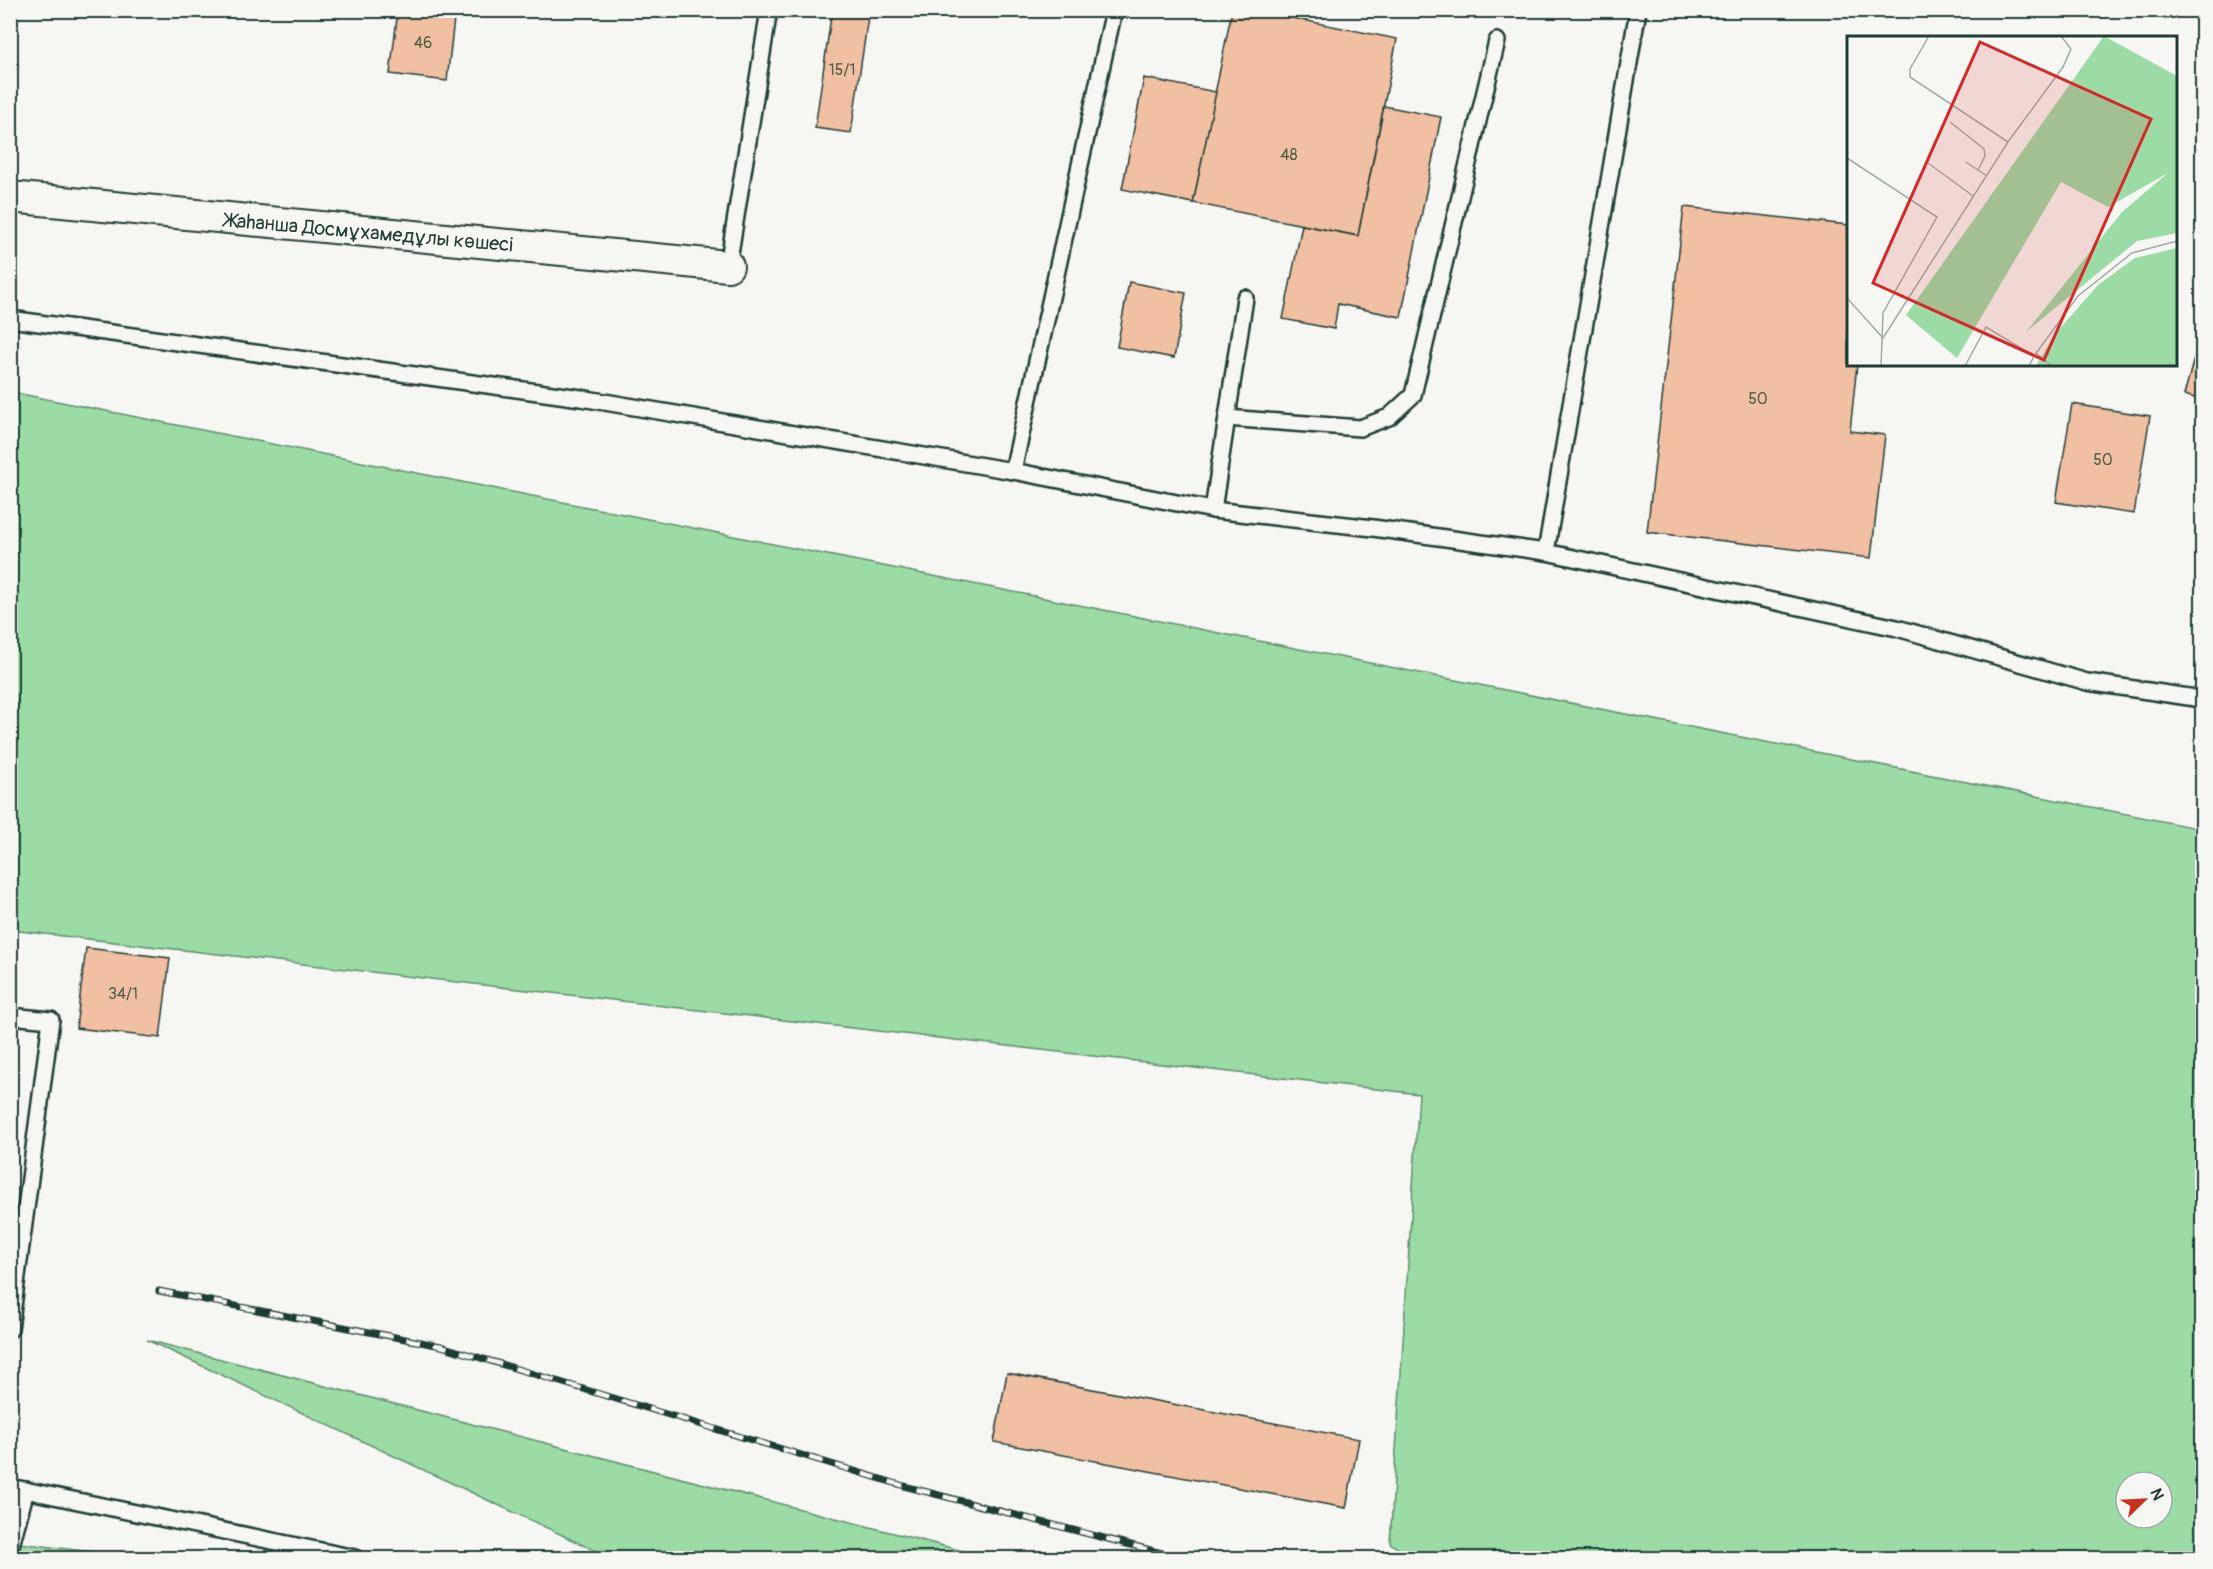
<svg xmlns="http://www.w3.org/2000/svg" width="2213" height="1569" viewBox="0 0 2213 1569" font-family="Pangolin,sans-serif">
<rect width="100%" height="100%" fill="#f6f6f2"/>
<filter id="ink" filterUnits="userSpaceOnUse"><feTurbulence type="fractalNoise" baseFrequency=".0167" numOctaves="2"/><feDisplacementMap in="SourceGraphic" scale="12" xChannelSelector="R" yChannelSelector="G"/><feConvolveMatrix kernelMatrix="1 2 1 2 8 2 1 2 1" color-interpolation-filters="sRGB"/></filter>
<g filter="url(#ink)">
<g fill="#9bdba5" stroke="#5d8c6c" stroke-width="1.5" fill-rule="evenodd">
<path d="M11,392L2202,829V1558H1412L1390,1543L1419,1094L11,930ZM2126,1482H2162V1518H2126Z"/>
<path d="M147,1340L990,1558H611Z"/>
<path d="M11,1542L141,1558H11Z"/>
</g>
<g fill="#f1bfa1" stroke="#1f3d34" stroke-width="1.5">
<path d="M398,10H455L447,81L390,74Z"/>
<path d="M832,10H869L851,133L815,128Z"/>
<path d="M1232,10H1253L1397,39L1358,236L1193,203Z"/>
<path d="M1144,78L1216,92L1193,203L1122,189Z"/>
<path d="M1384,106L1441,117L1401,317L1338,304L1334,329L1283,319L1302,225L1358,236Z"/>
<path d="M1684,207L1848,225V364H1857L1850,431L1885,435L1871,558L1647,532Z"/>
<path d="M1129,282L1186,293L1174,358L1117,347Z"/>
<path d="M2202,329V400L2184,395Z"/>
<path d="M2072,404L2150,416L2134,514L2056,502Z"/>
<path d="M86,948L170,958L160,1038L76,1028Z"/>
<path d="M1007,1373L1359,1439L1346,1508L994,1442Z"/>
</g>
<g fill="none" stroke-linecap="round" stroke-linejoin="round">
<defs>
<g id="service">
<path d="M728,266L769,10"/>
<path d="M10,319L581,398L1013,471L1213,510L1373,528L1546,552L1897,628L2087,682L2202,699"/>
<path d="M1227,418L1360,428L1389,417L1413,395L1497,41"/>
<path d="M1013,471L1114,10"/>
<path d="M1213,510L1245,298"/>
<path d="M1546,552L1638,10"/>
<path d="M10,1016L51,1020L10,1329"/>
<path d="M10,1487L355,1558"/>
<path d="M10,1549L26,1490"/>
</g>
<path id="minor" d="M10,197L728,266"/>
</defs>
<use href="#service" stroke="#1f3d34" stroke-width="20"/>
<use href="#minor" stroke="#1f3d34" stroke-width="34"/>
<use href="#service" stroke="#f6f6f2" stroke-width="15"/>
<use href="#minor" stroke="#f6f6f2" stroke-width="30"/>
<defs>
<path id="rail" d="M159,1291L441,1346L904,1486L1181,1558"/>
</defs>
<use href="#rail" stroke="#1f3d34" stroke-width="7"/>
<use href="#rail" stroke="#f6f6f2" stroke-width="4.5" stroke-dasharray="14" stroke-linecap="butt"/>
</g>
</g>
<g text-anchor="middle" stroke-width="6" stroke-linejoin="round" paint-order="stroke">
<g font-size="16" fill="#545e4f">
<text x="423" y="48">46</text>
<text x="842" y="75">15/1</text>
<text x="1289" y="160">48</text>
<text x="1758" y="404">50</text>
<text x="2103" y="465">50</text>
<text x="123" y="999">34/1</text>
</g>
<g font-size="20" fill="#1f3d34" stroke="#f6f6f2">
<text transform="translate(369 232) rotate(5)" y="7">Жаһанша Досмұхамедұлы көшесі</text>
</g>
</g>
<g transform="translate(1847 36)">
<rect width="330" height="330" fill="#f6f6f2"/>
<path d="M257,0L330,40V197L290,205L179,296L275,176L321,137L261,171L214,146L110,322L59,279ZM330,212V330H189L208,298L251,249L288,222Z" fill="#9bdba5"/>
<path fill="none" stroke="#a0aca6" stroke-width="1.5" d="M82,0L63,33V41L161,106M103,86L137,113L138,120L131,134M0,122L90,181L36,277L34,330M119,126L140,140M81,127L126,160M0,262L36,302L161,106L216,31L224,13L214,0M189,317L205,330M187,320L231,260L285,217L330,205M118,330L139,291L187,320L182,330"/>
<path fill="#d62828" fill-opacity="0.15" stroke="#d62828" stroke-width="3" d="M133,6L304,83L197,324L26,247Z"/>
<rect width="330" height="330" fill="none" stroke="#1f3d34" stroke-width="3"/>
</g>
<rect width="2213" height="1569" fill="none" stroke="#f6f6f2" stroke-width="36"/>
<rect x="18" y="18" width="2177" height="1533" fill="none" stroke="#1f3d34" stroke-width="2" filter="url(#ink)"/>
<g transform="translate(2144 1500) rotate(66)"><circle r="28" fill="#f6f6f2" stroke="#a0aca6" stroke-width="1.5"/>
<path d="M0-4.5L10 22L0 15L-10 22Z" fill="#c8321e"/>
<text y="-9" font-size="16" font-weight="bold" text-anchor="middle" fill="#1f3d34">N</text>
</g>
</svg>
